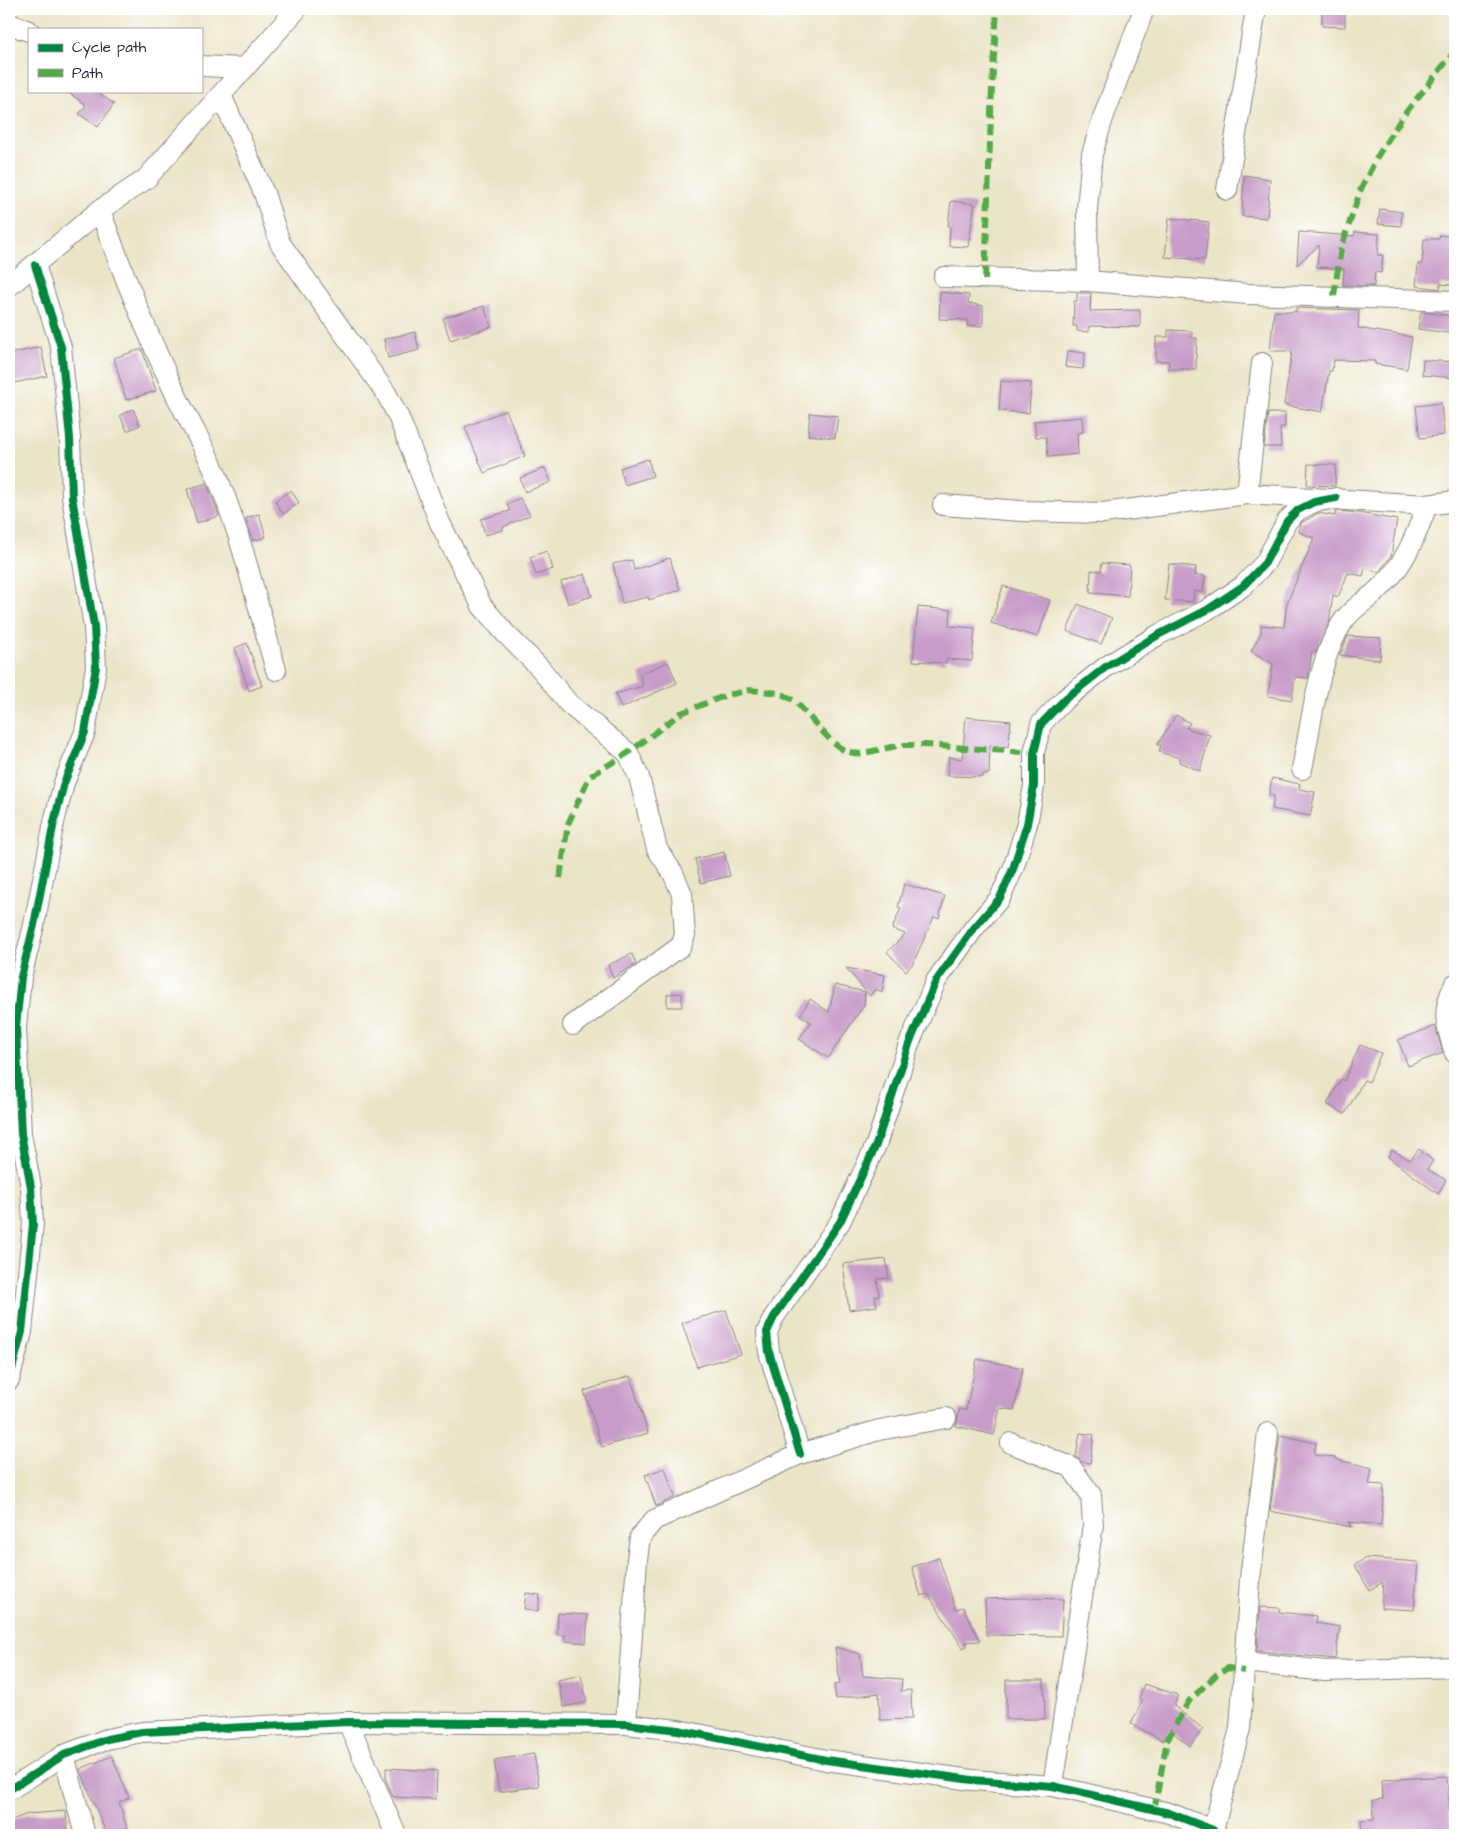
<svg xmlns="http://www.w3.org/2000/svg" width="1464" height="1844" viewBox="0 0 1464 1844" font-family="'Architects Daughter',sans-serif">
<rect width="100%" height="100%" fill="#fff"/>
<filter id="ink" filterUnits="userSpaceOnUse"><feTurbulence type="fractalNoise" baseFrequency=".02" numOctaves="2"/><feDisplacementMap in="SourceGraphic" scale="10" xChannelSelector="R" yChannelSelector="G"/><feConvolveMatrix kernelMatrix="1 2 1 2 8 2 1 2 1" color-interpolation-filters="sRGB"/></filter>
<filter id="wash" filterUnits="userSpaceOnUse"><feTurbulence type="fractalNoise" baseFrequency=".0096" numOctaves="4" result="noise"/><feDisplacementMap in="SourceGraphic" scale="20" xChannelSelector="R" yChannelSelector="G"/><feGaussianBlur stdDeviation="1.12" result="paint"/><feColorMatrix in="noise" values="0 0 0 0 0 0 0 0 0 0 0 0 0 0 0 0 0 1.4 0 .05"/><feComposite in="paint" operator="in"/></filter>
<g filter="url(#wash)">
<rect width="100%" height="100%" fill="#ebe5c8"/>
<g id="blocks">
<g fill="#c89cc9">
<path d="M1322,11H1345V27L1322,26Z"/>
<path d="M66,91H96L114,104L98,127L79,114L86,105Z"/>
<path d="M1244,175L1270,179L1267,218L1242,216Z"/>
<path d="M951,201L975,204L968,247L949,246L950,226H948Z"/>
<path d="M1380,209L1402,212L1401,226L1378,224Z"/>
<path d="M1169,218L1209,222L1205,260L1165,257Z"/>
<path d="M1299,232L1354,236L1355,232L1379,234L1378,255H1383L1381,273L1375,272L1374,286L1343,285L1344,269L1317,267L1319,245L1297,265Z"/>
<path d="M1440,235L1455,237V285L1440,284V289L1416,286L1418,264H1422L1424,239H1439Z"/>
<path d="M940,292L969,295L968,303L983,306V326H967L968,320L939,319Z"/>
<path d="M1077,293H1091L1090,311L1140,310V327L1089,326V332L1077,331V326H1073L1074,301H1077Z"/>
<path d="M484,306L491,327L450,340L443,318Z"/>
<path d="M1296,308L1359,310L1358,328L1412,337L1407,369L1375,364V361L1334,360L1332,371H1329L1322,412L1284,405L1292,351H1270L1274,311L1296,312Z"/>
<path d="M1421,312L1455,316V334L1418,329Z"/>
<path d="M1168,330L1192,331V338H1197L1196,369H1169V361H1156V337H1168Z"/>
<path d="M415,332L419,350L388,358L384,339Z"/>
<path d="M41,347L47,376L9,384V354Z"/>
<path d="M142,349L156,391L126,400L114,358Z"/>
<path d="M1067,351L1085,353L1083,369L1065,367Z"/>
<path d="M1423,360L1455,362V378L1422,375Z"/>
<path d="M1001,381L1031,383L1029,413L999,411Z"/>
<path d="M1441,403L1444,435L1420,438L1416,406Z"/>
<path d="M133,409L140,425L127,431L120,415Z"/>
<path d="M506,410L525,456L484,473L465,427Z"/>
<path d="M810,413L838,416L835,438L808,435Z"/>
<path d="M1268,413H1285V427H1280L1281,447H1264Z"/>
<path d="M1082,417L1083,432L1077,433L1078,454L1048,457L1046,437H1036L1034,421Z"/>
<path d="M648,459L653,476L625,485L620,468Z"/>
<path d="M1308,464L1336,465L1335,486L1307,485Z"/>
<path d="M545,468L551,482L525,492L520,478Z"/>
<path d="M207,483L219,516L197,523L187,489Z"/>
<path d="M291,490L299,503L283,514L275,501Z"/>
<path d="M520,498L530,515L503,527V530L485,535L481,519L510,511L507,504Z"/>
<path d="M1336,511L1359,513L1397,520L1391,556L1379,572L1365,568L1363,576L1348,573L1338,597L1333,595L1329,623L1316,652L1312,651L1308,678L1295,677L1292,700L1268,696L1273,664L1251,651L1261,633V625L1284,627L1287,603L1314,538L1299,532L1301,523L1318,513L1335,516Z"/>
<path d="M259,514L266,537L253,541L246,518Z"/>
<path d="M547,551L553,569L536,575L530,557Z"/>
<path d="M670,558L680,590L649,600L648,597L622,603L613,564L632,560L634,570Z"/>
<path d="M1102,563L1130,565L1128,596L1090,593L1091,570L1101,571Z"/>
<path d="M1169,564L1196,567L1195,575L1205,576L1203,592L1194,591L1193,602L1165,600Z"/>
<path d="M585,574L592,596L568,604L561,582Z"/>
<path d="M1003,586L1050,600L1038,637L991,623Z"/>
<path d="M1078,604L1112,618L1101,644L1067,631Z"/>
<path d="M918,607L951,610L949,626L975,628L972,661L946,659V663L913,661Z"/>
<path d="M1348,636L1381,638L1380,660L1340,655Z"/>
<path d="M247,643L262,686L249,691L235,648Z"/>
<path d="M668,662L677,683L621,708L615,694L643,686L640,674Z"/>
<path d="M1176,715L1190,723L1186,728L1210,735L1200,771L1179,762L1180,758L1159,752L1161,745H1157Z"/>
<path d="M966,717L1011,721L1008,747L990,745L989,774H983V777L947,776L949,757L962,759Z"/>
<path d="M1272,778L1300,784L1299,789L1315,792L1310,816L1272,809L1274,796L1269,795Z"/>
<path d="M724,852L730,876L701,883L695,859Z"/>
<path d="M904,884L945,896L939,918L934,917L913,963L906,971L887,952L905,934L892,929L901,908L898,907Z"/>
<path d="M632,954L636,964L613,978L608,965Z"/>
<path d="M846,968L885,975L882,992L875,989L870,996Z"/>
<path d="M835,985L865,992L864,1005L828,1058L799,1039L811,1022L800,1015L810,999L829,1012Z"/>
<path d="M682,993V1007H667V994Z"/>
<path d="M1435,1026L1443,1053L1408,1066L1398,1040Z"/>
<path d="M1360,1045L1381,1053L1369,1082L1364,1080L1345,1114L1327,1104L1341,1079L1344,1081Z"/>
<path d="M1419,1149L1433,1161L1427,1169L1446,1180L1438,1194L1388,1157L1392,1150L1410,1160Z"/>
<path d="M886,1259L889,1278L877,1279L879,1296H875L877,1306L849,1310L843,1264Z"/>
<path d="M726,1310L741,1354L697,1367L682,1323Z"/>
<path d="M977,1359L1023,1368L1014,1410L1000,1408L994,1435L956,1426L960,1409L966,1410Z"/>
<path d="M630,1376L648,1433L602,1447L584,1391Z"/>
<path d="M1080,1433L1094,1435L1090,1463L1082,1462L1076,1457Z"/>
<path d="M1280,1435L1316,1443L1314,1455L1335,1457V1459L1372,1468L1369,1484L1384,1485L1381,1525L1348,1522L1351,1527L1270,1511Z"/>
<path d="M665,1468L675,1497L656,1506L645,1475Z"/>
<path d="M939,1558L956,1610L963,1607L980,1641L966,1642L967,1646L963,1648L928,1594L921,1596L912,1567Z"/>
<path d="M1366,1558L1418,1562L1414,1610L1381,1608L1383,1582L1369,1590L1355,1565Z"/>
<path d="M526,1593L540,1595L538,1611L524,1609Z"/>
<path d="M1022,1598L1063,1599L1061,1636L986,1635L985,1599Z"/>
<path d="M1260,1607L1280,1608L1279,1612L1316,1616V1623L1340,1627L1335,1659L1257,1651Z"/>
<path d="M558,1613L588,1615L586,1643L565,1641V1635H557Z"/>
<path d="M835,1647L860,1654L863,1676L902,1679L901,1691L911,1690L912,1719L880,1720L879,1693L836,1699L834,1685L840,1684Z"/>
<path d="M581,1675L587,1702L564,1707L558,1680Z"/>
<path d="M1006,1680H1044L1045,1719H1006Z"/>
<path d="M1144,1684L1178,1695L1174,1706L1203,1729L1190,1746L1170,1730L1164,1741L1131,1724L1143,1700L1139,1699Z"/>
<path d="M534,1754L539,1786L499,1792L494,1760Z"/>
<path d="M112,1756L129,1798L119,1802L129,1835H107L80,1769Z"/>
<path d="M386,1768L437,1771L436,1799L393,1797L386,1780Z"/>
<path d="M1447,1776L1451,1835H1362L1361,1820L1374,1819L1373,1800L1383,1799L1382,1780Z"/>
<path d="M66,1811L68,1835H9V1821L28,1814Z"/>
</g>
</g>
</g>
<g filter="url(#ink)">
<use href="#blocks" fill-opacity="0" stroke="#868482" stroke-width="1"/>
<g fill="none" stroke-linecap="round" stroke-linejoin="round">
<defs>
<g id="street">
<path d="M9,24L29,31"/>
<path d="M201,66L242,68"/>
<path d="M221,95L264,193L280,243L386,393L399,418L440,523L482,606L505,633L540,668L568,703L628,753L639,777L657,849L673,873L682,894L685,935L681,946L573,1025"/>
<path d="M1227,190L1256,9"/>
<path d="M100,210C122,272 147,333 175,393C190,424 208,452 220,484C244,544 258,608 276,670"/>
<path d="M944,277L1088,281L1248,294L1455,301"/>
<path d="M1088,281L1087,209L1092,154L1103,118L1144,9"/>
<path d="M9,286L100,210L146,179L297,9"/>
<path d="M1247,494L1262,363"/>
<path d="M943,505L1021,511L1103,513L1247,494L1427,505L1455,501"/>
<path d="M1302,769C1312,722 1317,660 1344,620C1354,606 1370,599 1381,587C1405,564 1416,536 1427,505"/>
<path d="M1455,984C1441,1010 1446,1026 1455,1053"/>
<path d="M9,1380L22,1332L33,1224L31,1187L21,1134L16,1027L21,977L34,925L54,822L64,783L85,732L96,667L94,626L72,497L70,438L61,347L35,265"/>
<path d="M1011,1443L1071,1467L1091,1495L1093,1525L1053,1786"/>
<path d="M800,1454L769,1352L767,1332L774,1317L840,1222L876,1145L909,1044L936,981L974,928L1000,898L1013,869L1027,824L1034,786V753L1041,724L1065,699L1107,666L1158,635L1207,610L1243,586L1265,563L1287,521L1298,510L1314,502L1336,498"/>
<path d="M1245,1662L1325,1671L1455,1667"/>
<path d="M348,1722L396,1835"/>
<path d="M626,1724L637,1559L640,1537L654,1520L800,1454L879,1430L946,1418"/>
<path d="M64,1755L85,1835"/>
<path d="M9,1790L64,1755L107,1739L142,1732L348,1722L626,1724L678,1730L826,1760L972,1780L1053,1786L1169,1813L1213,1830L1218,1835"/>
<path d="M1213,1830L1240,1729L1250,1579L1268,1433"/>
</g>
</defs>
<use href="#street" stroke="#868482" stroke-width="22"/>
<use href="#street" stroke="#fff" stroke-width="20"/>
<g stroke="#53aa46" stroke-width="6" stroke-dasharray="12 6" stroke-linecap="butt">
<path d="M985,280L992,86L997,9"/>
<path d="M1334,296L1341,248L1361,189L1377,157L1403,116L1455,51"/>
<path d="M560,878L568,824L589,777L628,753L681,713L724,696L750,690L780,693L795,701L832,742L845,751L859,754L901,745H925L1034,753"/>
<path d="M1154,1811L1167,1740L1189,1701L1216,1675L1228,1668L1244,1671"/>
</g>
<defs>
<g id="cycleway">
<path d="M9,1380L22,1332L33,1224L31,1187L21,1134L16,1027L21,977L34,925L54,822L64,783L85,732L96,667L94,626L72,497L70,438L61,347L35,265"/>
<path d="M800,1454L769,1352L767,1332L774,1317L840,1222L876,1145L909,1044L936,981L974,928L1000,898L1013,869L1027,824L1034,786V753L1041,724L1065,699L1107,666L1158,635L1207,610L1243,586L1265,563L1287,521L1298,510L1314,502L1336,498"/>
<path d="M9,1790L64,1755L107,1739L142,1732L348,1722L626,1724L678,1730L826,1760L972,1780L1053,1786L1169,1813L1213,1830L1218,1835"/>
</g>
</defs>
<use href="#cycleway" stroke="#fff" stroke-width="11"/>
<use href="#cycleway" stroke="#00873e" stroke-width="8"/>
</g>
</g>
<rect width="1464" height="1844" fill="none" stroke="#fff" stroke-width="30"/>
<rect x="28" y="28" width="175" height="65" fill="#ffffff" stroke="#a7a7b1"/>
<rect x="38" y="44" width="25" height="8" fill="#00873e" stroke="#a7a7b1"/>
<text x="72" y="52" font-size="15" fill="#22223b">Cycle path</text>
<rect x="38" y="69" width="25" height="8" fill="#53aa46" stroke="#a7a7b1"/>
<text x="72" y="78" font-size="15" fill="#22223b">Path</text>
</svg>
